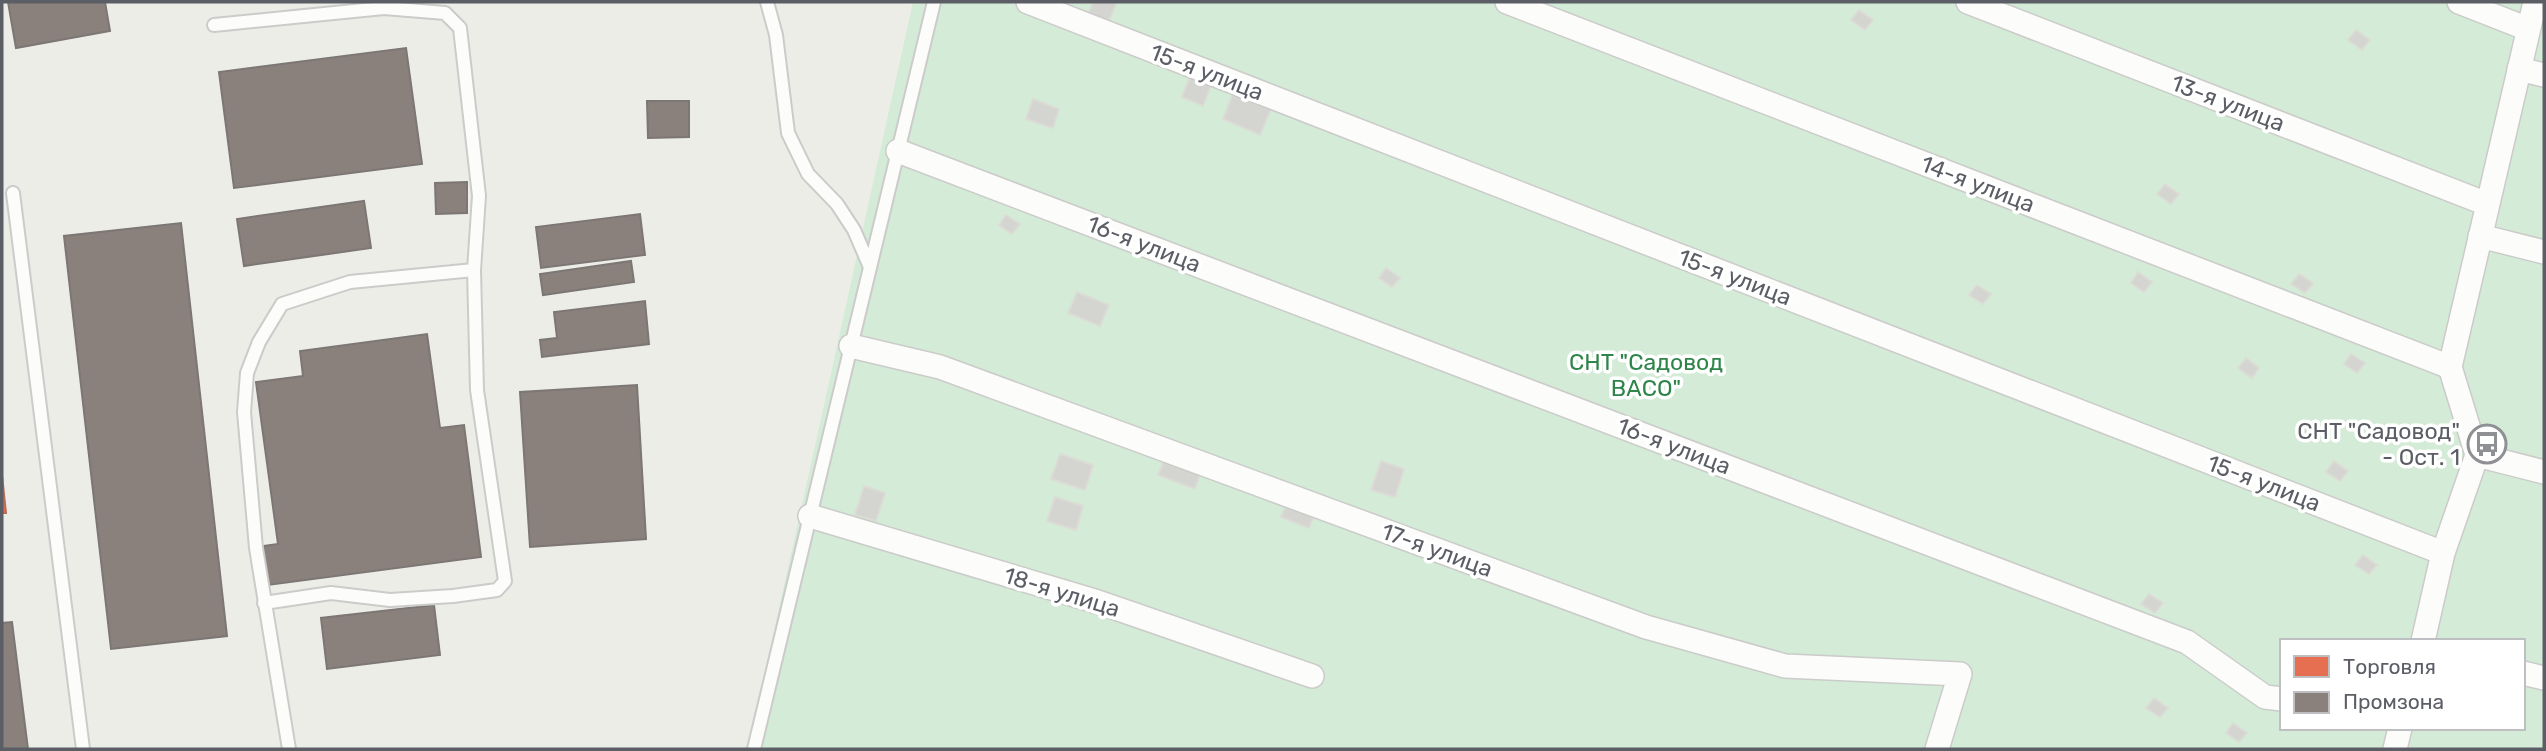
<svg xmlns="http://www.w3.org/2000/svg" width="2546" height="751" viewBox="0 0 2546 751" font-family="Rubik,sans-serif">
<rect width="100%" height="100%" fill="#edede7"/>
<path fill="#d4ebd7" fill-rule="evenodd" d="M913,2H2544V749H748ZM2282,641H2523V728H2282Z"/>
<path fill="#e76f51" stroke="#bd6a57" stroke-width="2" d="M2,475L6,513H2Z"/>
<g fill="#8a817c" stroke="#7c7675" stroke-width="2">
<path d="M8,2H105L110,31L16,48Z"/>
<path d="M406,48L422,164L234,188L219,72Z"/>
<path d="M647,101H689V137L648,138Z"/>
<path d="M467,182V213L436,214L435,183Z"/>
<path d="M364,201L371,248L244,266L237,219Z"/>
<path d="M640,214L645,255L541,268L536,227Z"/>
<path d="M181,223L227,636L111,649L64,236Z"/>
<path d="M631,261L634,282L543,295L540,274Z"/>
<path d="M645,301L649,344L542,357L540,340L557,338L554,312Z"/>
<path d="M427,334L440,428L464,425L481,557L268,585L263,546L278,544L256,382L303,376L300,351Z"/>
<path d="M637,385L646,539L530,547L520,392Z"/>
<path d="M434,605L440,655L327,669L321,618Z"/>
<path d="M12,622L28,749H2V623Z"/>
</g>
<g fill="#d4d4d0" stroke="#dcdcd6" stroke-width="2">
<path d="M1093,2H1117L1108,23L1088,15Z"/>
<path d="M1859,10L1873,20L1865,30L1851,20Z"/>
<path d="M2356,30L2370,40L2362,50L2348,40Z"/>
<path d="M1192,72L1213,80L1203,106L1182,97Z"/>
<path d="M1234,91L1272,107L1260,135L1223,119Z"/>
<path d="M1033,99L1059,109L1053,128L1026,119Z"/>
<path d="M2165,184L2179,194L2171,204L2157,194Z"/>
<path d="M1006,215L1020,224L1012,234L999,225Z"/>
<path d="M1386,268L1400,278L1392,287L1379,278Z"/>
<path d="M2138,272L2152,282L2144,292L2131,283Z"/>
<path d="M2299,274L2313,283L2305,293L2291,284Z"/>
<path d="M1977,285L1991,294L1983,304L1969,295Z"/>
<path d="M1077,292L1109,305L1100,326L1068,313Z"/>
<path d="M2351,354L2365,363L2357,373L2344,364Z"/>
<path d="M2246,358L2259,368L2252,378L2238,368Z"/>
<path d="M2305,420L2319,430L2311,439L2297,431Z"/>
<path d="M2487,428L2501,432L2499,439L2485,435Z"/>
<path d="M1167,453L1203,466L1195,489L1158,475Z"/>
<path d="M1060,454L1093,465L1085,490L1051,479Z"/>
<path d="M1381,461L1404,469L1395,497L1371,490Z"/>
<path d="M2334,461L2348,471L2340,481L2326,472Z"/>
<path d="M864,486L885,493L876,521L855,515Z"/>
<path d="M1055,497L1083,506L1076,530L1047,521Z"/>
<path d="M1288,499L1316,509L1309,528L1281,517Z"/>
<path d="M2363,555L2377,565L2369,574L2355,565Z"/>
<path d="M2149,594L2163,603L2155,613L2141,604Z"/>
<path d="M2154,698L2168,708L2160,717L2146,708Z"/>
<path d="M2233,723L2247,733L2239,742L2226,733Z"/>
</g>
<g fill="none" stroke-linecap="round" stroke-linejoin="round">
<defs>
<g id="service">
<path d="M767,2L776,35L788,133L808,174L837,204L854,230L870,267"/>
<path d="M214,25L384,8L445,13L460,28L479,196L474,270L477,390L505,581L497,590L453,596L390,600L331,593L264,603"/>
<path d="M13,193L83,749"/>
<path d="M289,749L256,548L244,412L247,373L259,342L282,304L350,282L474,270"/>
<path d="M754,749L934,2"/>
</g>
<g id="minor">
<path d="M1028,2L2443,553"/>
<path d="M1507,2L2450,367"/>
<path d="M1968,2L2487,204"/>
<path d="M2459,2L2528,29"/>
<path d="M2519,69L2544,75"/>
<path d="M898,151L2187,642L2265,697L2282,699"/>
<path d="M2480,236L2544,252"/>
<path d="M851,346L940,367L1646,627L1785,666L1960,674L1937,749"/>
<path d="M2477,455L2544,472"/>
<path d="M810,516L1098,602L1312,676"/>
<path d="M2423,641L2443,553L2477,455L2450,367L2535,2"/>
<path d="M2523,673L2544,678"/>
<path d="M2395,749L2400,728"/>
</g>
</defs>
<use href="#service" stroke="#cbcbca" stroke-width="16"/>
<use href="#minor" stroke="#cbcbca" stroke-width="26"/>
<use href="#service" stroke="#fcfcfb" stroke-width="12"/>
<use href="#minor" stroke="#fcfcfb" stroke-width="23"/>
</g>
<defs>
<symbol id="bus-ring" viewBox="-11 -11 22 22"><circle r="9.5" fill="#fff" stroke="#8f9093" stroke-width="1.5"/><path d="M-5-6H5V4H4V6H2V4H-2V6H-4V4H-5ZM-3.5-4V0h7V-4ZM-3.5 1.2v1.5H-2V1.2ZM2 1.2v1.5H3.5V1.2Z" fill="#8f9093"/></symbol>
</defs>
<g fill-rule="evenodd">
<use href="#bus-ring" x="2465" y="422" width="44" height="44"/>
</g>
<g text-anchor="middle" stroke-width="7" stroke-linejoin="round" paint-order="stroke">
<g font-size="23" fill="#5c5e66" stroke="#fff">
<text transform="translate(1207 72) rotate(21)" y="8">15-я улица</text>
<text transform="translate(2228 103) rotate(21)" y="8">13-я улица</text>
<text transform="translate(1978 184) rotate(21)" y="8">14-я улица</text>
<text transform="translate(1144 244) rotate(21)" y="8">16-я улица</text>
<text transform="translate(1735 277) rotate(21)" y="8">15-я улица</text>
<text transform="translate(1674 446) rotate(21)" y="8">16-я улица</text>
<text transform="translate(2264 483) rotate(21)" y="8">15-я улица</text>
<text transform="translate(1437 550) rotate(20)" y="8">17-я улица</text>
<text transform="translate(1062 592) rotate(17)" y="8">18-я улица</text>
</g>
<g font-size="23" fill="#2e8449" stroke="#fff">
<text x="1646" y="370">СНТ "Садовод<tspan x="1646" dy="26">ВАСО"</tspan></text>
</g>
<g font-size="23" fill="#5c5e66" stroke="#fff" text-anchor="end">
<text x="2460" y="439">СНТ "Садовод"<tspan x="2460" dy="26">- Ост. 1</tspan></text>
</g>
</g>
<rect width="2546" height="751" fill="none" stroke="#5c5e66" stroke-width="7"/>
<rect x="2280" y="639" width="245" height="91" fill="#ffffff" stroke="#bebfc2" stroke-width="2"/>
<rect x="2294" y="656" width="35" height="21" fill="#e76f51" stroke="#bebfc2" stroke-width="2"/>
<text x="2343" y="674" font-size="21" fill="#5c5e66">Торговля</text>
<rect x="2294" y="692" width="35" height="21" fill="#8a817c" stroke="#bebfc2" stroke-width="2"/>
<text x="2343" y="709" font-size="21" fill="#5c5e66">Промзона</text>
</svg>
